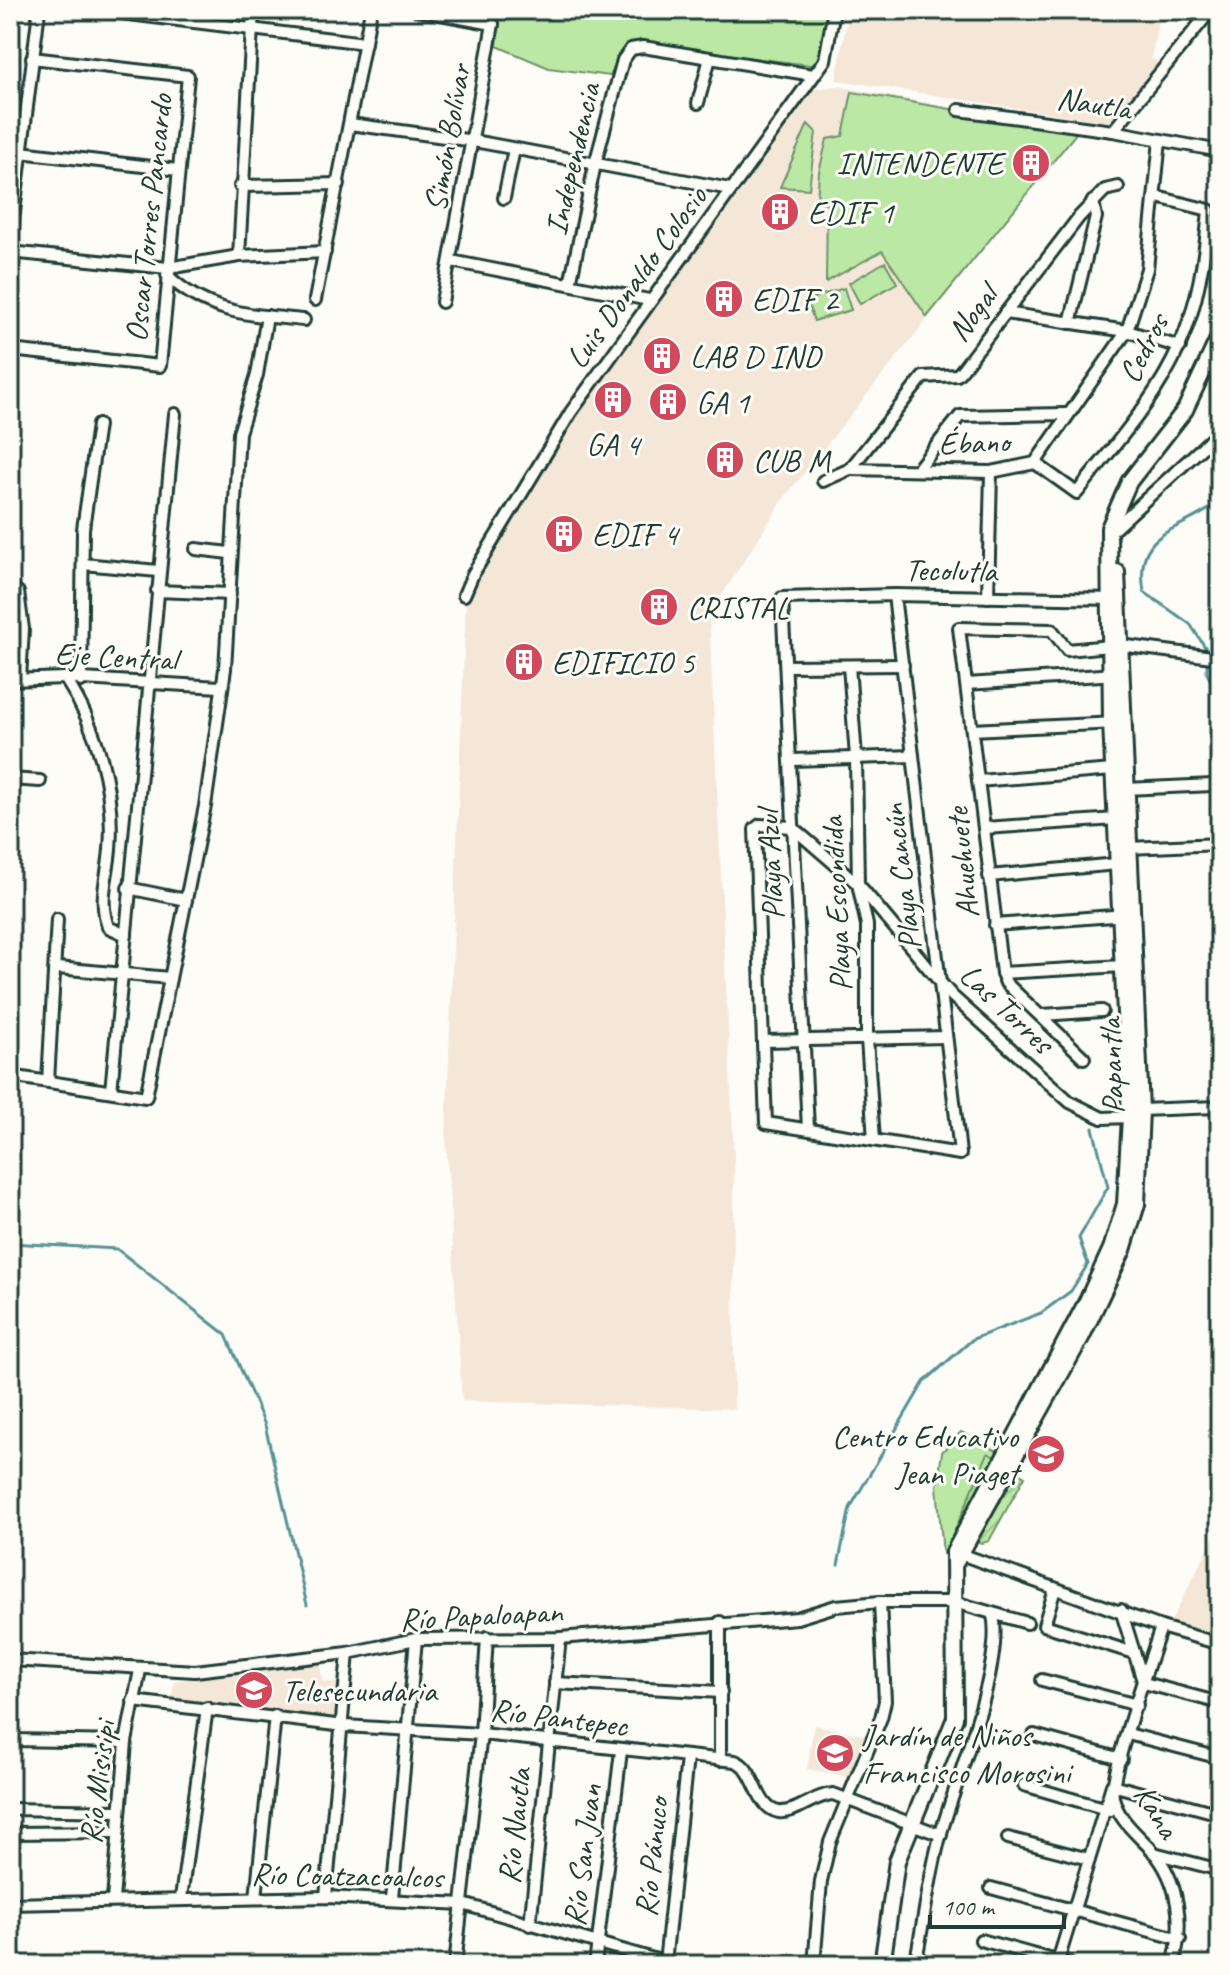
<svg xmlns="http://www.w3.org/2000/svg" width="1230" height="1975" viewBox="0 0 1230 1975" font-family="Caveat,sans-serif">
<defs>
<pattern id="garden-furrows" width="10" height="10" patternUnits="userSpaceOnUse" patternTransform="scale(2)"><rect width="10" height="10" fill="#bce8a5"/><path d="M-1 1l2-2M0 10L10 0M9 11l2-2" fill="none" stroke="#a1c88f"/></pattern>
</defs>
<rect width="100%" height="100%" fill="#fdfcf7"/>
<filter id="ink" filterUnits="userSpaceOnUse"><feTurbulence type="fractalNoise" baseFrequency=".0125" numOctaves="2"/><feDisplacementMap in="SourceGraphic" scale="16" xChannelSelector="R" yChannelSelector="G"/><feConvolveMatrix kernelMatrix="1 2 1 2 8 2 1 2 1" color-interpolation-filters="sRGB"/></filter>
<g filter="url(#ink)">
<g fill="#f4e7d8">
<path d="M849,10L1160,12L1151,59L1161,62L1114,123L836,80Z"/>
<path d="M837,86L1078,131L785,497L709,615L734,1157V1409L462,1401L446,1138L466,595L600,379L808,90Z"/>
<path d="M1220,1525V1640L1169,1625Z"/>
<path d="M320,1664L322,1681L337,1683L334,1719L172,1698L174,1681Z"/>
<path d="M814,1725L869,1736L850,1777L807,1769Z"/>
</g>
<g fill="#bce8a5" stroke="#6e926c" stroke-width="2">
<path d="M443,10H834L818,66L629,43L610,76L549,68L497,46L499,20Z"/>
<path d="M852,92L1078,131L927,317L882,251L826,282L827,203L817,201L819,172L827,139L843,136Z"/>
<path d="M808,124L816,132L809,189L780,187Z"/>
<path d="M885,262L897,283L860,304L849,283Z"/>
<path d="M844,288L851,310L814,321L807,300Z"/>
<path d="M961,1432L1003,1454L950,1556L943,1554L937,1486L942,1452Z"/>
</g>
<path fill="url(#garden-furrows)" stroke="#6e926c" stroke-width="2" d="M988,1453L1025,1476L989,1541L982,1543L953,1535Z"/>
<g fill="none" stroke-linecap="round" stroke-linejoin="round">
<g stroke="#569394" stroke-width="3">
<path d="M1220,501C1181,534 1133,526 1144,592L1190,624L1207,650V673L1220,700"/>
<path d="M10,1243L117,1249L226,1335L265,1425L307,1605"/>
<path d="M838,1565L850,1508L924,1382L973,1339L1041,1313L1071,1291L1088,1264L1079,1238L1108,1187L1093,1128"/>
</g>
<defs>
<g id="street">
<path d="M96,10L365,43"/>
<path d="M417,10L493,24L442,302"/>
<path d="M1174,10L1207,15"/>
<path d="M698,103L710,58"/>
<path d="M959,110L1113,131L1220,151"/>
<path d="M350,124L474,141L730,189"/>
<path d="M1113,131L1211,10"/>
<path d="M20,152L178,170"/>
<path d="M240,186L339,184"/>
<path d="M504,198L514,149"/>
<path d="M10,244L39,10"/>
<path d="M10,252L168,268L239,256L325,252"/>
<path d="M239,256L253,10"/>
<path d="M451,261L649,300"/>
<path d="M167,275C207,314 251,315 304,320"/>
<path d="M570,284L595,164L623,60L631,49L643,47L813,75"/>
<path d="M315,300L371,10"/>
<path d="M1005,313L1127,331L1180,347"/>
<path d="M1070,323L1096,217L1093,201"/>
<path d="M10,350L160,366L188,76L32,58"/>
<path d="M1035,463L1077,493C1112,447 1156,400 1179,347C1198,305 1205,256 1209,210L1157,197"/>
<path d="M850,469L991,472L1035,463L1127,331L1147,269L1160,140"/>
<path d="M917,470L960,416L1067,414"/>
<path d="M823,481L850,469L923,377L957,375L961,371L1079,217L1105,190L1118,187"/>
<path d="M1109,528H1115L1220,431"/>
<path d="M196,549L229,553"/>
<path d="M83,564L158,571"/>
<path d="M157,591L230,594"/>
<path d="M18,592L23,629L20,679"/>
<path d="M464,595L473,574L571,412L825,60L834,10"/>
<path d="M894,595C916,775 937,955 958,1135L960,1154L766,1123L755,829L760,825L792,827L858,884L940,982L952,996L1070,1102L1102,1118L1130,1117"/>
<path d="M988,597L991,472"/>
<path d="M786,666L903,665"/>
<path d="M849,666L856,757L858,884L867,925V1039L874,1140"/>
<path d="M65,678C97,727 115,789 110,849C108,878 98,898 108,927L126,935"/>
<path d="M10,680L65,678L220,687"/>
<path d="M81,681L83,529L98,425"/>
<path d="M967,684L1116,674"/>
<path d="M972,730L1117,723"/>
<path d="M793,760L913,756"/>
<path d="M10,779L40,781"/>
<path d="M978,781L1113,770"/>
<path d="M1126,789L1213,785"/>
<path d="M985,828L1116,819"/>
<path d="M1128,848L1220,844"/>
<path d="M989,876L1117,864"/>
<path d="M128,888L186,900"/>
<path d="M995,925L1126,915"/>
<path d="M57,968L170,978"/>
<path d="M1002,973L1123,966"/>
<path d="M1042,1015L1102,1011"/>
<path d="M764,1041L946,1037"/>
<path d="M1084,1058L1006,983L1002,973L959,628L1052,630L1067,650L1120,645L1220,658"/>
<path d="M10,1076L146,1097L205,806L225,669L239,433L257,375L267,316"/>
<path d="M48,1082L57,919"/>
<path d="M111,1091L175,414"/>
<path d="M1141,1110L1217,1107"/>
<path d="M808,1129L782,598L894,595L1116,599"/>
<path d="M958,1553L1161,1627L1220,1644"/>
<path d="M1055,1589L1044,1625L1134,1653"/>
<path d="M1121,1610L1143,1681"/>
<path d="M720,1622V1760"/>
<path d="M1161,1627C1152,1655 1109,1776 1113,1797C1118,1820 1137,1834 1152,1850C1180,1882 1184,1926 1173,1965"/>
<path d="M10,1660L195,1671L348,1653L416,1639L560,1638L797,1618L836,1606L880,1602H954L1027,1623"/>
<path d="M1042,1680L1137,1705"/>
<path d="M555,1683L721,1692"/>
<path d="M1144,1683L1220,1703"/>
<path d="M133,1701L344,1726L481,1734L735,1761C757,1769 755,1808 779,1812C796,1814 813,1795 833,1794L941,1835"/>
<path d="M1128,1734L1220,1758"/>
<path d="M1034,1735L1121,1759"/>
<path d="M10,1740L126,1742"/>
<path d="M1024,1785L1110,1810"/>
<path d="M10,1809L118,1811"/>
<path d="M10,1833L117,1832"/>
<path d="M1008,1838L1089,1859"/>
<path d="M1154,1853L1220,1870"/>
<path d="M991,1888L1180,1939"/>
<path d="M326,1897L348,1653"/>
<path d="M181,1898L207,1708"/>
<path d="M256,1898L275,1716"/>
<path d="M392,1898L416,1639"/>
<path d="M113,1900L126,1742L140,1670"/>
<path d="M10,1904L326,1897L463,1904L674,1965"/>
<path d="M530,1925L560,1638"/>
<path d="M981,1940L1071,1965"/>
<path d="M1058,1961L1112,1785L1220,1814"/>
<path d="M665,1963L687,1758"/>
<path d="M455,1965L481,1734L487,1637"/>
<path d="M595,1965L621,1751"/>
<path d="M814,1965L821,1881L830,1842L881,1718L885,1701L880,1602"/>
<path d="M915,1965C924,1921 929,1876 941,1833C956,1780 1004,1665 993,1615"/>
</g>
<g id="secondary">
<path d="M956,1562L1082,1336L1123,1250L1137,1204L1141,1110L1117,572"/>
<path d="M882,1965L897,1861L955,1718L954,1552L1087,1301L1111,1249L1125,1204L1130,1117L1111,723L1109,528L1129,482L1185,410L1220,335"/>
</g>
</defs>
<use href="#street" stroke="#1f3d34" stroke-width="16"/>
<use href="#secondary" stroke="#1f3d34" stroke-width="20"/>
<use href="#street" stroke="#fdfcf7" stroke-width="10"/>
<use href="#secondary" stroke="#fdfcf7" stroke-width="14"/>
</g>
</g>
<defs>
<symbol id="building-disc" viewBox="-11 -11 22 22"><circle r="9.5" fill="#d1495b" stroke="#fdfcf7"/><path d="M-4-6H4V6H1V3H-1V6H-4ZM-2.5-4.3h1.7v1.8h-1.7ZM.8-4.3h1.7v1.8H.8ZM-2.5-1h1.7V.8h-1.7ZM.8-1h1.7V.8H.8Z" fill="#fff"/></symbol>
<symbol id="school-disc" viewBox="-11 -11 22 22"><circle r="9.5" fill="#d1495b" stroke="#fdfcf7"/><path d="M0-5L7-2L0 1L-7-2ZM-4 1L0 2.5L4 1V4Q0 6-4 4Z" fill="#fff"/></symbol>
</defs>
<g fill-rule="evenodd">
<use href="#building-disc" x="1009" y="141" width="44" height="44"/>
<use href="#building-disc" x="758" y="190" width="44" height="44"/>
<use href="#building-disc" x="702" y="277" width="44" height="44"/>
<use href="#building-disc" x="640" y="334" width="44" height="44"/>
<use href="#building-disc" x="591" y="378" width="44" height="44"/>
<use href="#building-disc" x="646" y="380" width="44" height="44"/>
<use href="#building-disc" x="703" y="438" width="44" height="44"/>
<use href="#building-disc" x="542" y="512" width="44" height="44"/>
<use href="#building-disc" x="637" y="585" width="44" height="44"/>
<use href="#building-disc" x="502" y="640" width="44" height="44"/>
<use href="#school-disc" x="1024" y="1432" width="44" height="44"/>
<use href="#school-disc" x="232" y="1668" width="44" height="44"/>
<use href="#school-disc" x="813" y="1731" width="44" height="44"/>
</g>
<g text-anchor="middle" stroke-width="6" stroke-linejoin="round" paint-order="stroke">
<g font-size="32" fill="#1f3d34" stroke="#fdfcf7">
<text transform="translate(1094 103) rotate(9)" y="11">Nautla</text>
<text transform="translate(447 138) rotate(-80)" y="11">Simón Bolívar</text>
<text transform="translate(572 159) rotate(-77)" y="11">Independencia</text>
<text transform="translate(148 218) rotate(-84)" y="11">Oscar Torres Pancardo</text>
<text transform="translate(636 277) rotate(-54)" y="11">Luis Donaldo Colosio</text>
<text transform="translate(972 313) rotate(-53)" y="11">Nogal</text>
<text transform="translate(1143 348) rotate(-63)" y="11">Cedros</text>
<text transform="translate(974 442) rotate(-2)" y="11">Ébano</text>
<text transform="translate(951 570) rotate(1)" y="11">Tecolutla</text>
<text transform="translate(116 656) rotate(3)" y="11">Eje Central</text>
<text transform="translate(962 863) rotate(-96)" y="11">Ahuehuete</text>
<text transform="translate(770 865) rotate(-93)" y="11">Playa Azul</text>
<text transform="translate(901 877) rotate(-97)" y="11">Playa Cancún</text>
<text transform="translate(836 904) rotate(-93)" y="11">Playa Escondida</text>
<text transform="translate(1007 1008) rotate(43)" y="11">Las Torres</text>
<text transform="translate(1111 1066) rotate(-92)" y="11">Papantla</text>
<text transform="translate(481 1615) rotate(-3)" y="11">Río Papaloapan</text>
<text transform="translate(559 1717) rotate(7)" y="11">Río Pantepec</text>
<text transform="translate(97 1782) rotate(-83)" y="11">Río Misisipi</text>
<text transform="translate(1157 1811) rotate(58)" y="11">Kana</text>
<text transform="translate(514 1826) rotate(-84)" y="11">Río Nautla</text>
<text transform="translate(582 1855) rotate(-83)" y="11">Río San Juan</text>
<text transform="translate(651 1857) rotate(-84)" y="11">Río Pánuco</text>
<text transform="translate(347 1875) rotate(1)" y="11">Río Coatzacoalcos</text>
</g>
<g font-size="32" fill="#1f3d34" stroke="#fdfcf7" text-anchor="start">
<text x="1003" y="174" text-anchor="end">INTENDENTE</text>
<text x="808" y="223">EDIF 1</text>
<text x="752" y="310">EDIF 2</text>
<text x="690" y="367">LAB D IND</text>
<text x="696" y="413">GA 1</text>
<text x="613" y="455" text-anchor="middle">GA 4</text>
<text x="753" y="471">CUB M</text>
<text x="592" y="545">EDIF 4</text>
<text x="687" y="618">CRISTAL</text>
<text x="552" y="673">EDIFICIO 5</text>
<text x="1018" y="1447" text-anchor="end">Centro Educativo<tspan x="1018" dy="37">Jean Piaget</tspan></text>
<text x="282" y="1701">Telesecundaria</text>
<text x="863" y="1746">Jardín de Niños<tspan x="863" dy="37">Francisco Morosini</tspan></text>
</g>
</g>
<rect width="1230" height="1975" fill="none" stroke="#fdfcf7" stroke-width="40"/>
<rect x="20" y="20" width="1190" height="1935" fill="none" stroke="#1f3d34" stroke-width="3" filter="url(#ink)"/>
<path d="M930 1915v12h134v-12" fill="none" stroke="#1f3d34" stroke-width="4"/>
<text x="942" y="1915" font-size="24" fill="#1f3d34" stroke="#fdfcf7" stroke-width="6" paint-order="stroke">100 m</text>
</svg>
